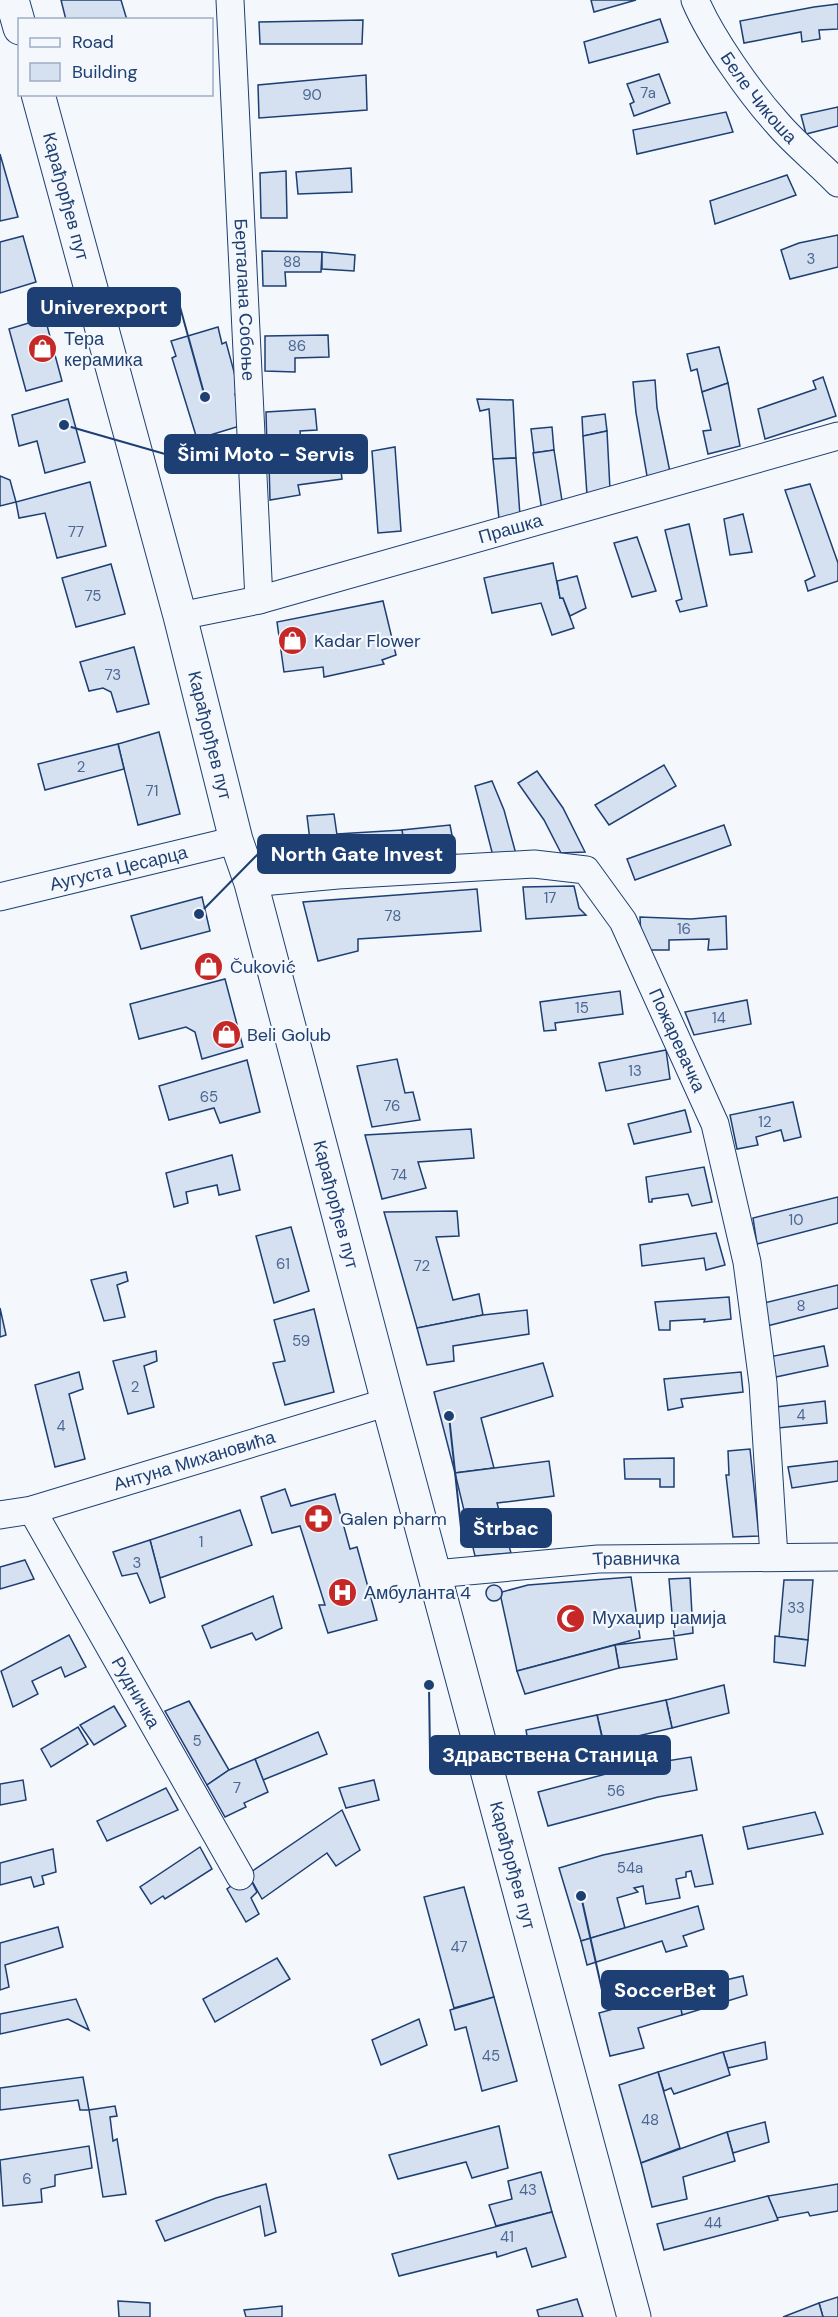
<svg xmlns="http://www.w3.org/2000/svg" width="838" height="2317" viewBox="0 0 838 2317" font-family="'DM Sans',sans-serif">
<rect width="100%" height="100%" fill="#f4f7fb"/>
<g fill="#d5e0f0" stroke="#1d3f73" stroke-width="1.5">
<path d="M61,0H121L127,20H66Z"/>
<path d="M591,0H636L594,12Z"/>
<path d="M838,4V29L819,30L820,39L802,42L801,32L744,43L740,21L814,7Z"/>
<path d="M660,19L668,42L589,63L584,42Z"/>
<path d="M363,20L362,44H260L259,22Z"/>
<path d="M659,74L670,103L634,116L630,104L634,102L627,84Z"/>
<path d="M366,75L367,110L259,118L258,85Z"/>
<path d="M838,107V126L806,134L801,115Z"/>
<path d="M726,112L733,132L637,154L633,130Z"/>
<path d="M0,154L18,217L0,221Z"/>
<path d="M351,168L352,192L298,194L296,172Z"/>
<path d="M286,171L287,218H261L260,173Z"/>
<path d="M787,175L796,195L715,224L710,201Z"/>
<path d="M838,235V267L790,279L781,250L799,243Z"/>
<path d="M23,236L36,282L0,293V242Z"/>
<path d="M262,251L322,252L321,272H285L286,286H263Z"/>
<path d="M322,252L355,255L354,271L322,269Z"/>
<path d="M45,318L62,381L26,391L9,329Z"/>
<path d="M218,327L222,344L226,342L240,394H235L243,425L197,439L172,358L176,356L171,341Z"/>
<path d="M328,335L329,357L295,358V372L265,371V336Z"/>
<path d="M719,347L728,383L702,392L697,369L691,371L687,354Z"/>
<path d="M823,377L836,416L765,439L758,409L816,389L813,381Z"/>
<path d="M655,380L657,408L670,472L647,476L636,413L633,382Z"/>
<path d="M728,383L740,446L708,454L703,431L711,430L702,392Z"/>
<path d="M68,399L85,462L45,473L37,441L19,446L12,415Z"/>
<path d="M477,399L513,400L516,458L493,459L489,409L480,411Z"/>
<path d="M315,409L317,430L300,431L302,450H267L266,412Z"/>
<path d="M605,414L607,431L583,436L582,417Z"/>
<path d="M552,427L554,450L534,453L531,429Z"/>
<path d="M607,431L610,490L587,495L583,436Z"/>
<path d="M395,447L401,531L378,533L372,451Z"/>
<path d="M554,450L563,507L542,511L533,453Z"/>
<path d="M339,454L342,479L298,485L300,495L270,500L269,463Z"/>
<path d="M516,458L520,516L499,519L493,459Z"/>
<path d="M0,476L10,480L16,502L0,506Z"/>
<path d="M90,482L106,546L57,558L45,513L19,518L16,502Z"/>
<path d="M810,484L838,563V581L808,591L805,581L815,576L785,490Z"/>
<path d="M743,514L752,552L730,555L724,519Z"/>
<path d="M689,524L707,606L680,612L676,601L682,599L665,530Z"/>
<path d="M637,537L656,591L632,597L614,543Z"/>
<path d="M553,563L560,598H563L574,628L552,635L541,603L492,613L484,578Z"/>
<path d="M111,564L125,614L76,627L62,578Z"/>
<path d="M577,576L586,608L570,616L563,598H560L557,581Z"/>
<path d="M383,601L396,655L382,660L384,664L324,677L323,667L284,672L277,622Z"/>
<path d="M134,647L149,704L117,712L111,692L103,688L89,691L80,662Z"/>
<path d="M159,732L180,814L138,825L118,744Z"/>
<path d="M118,744L124,769L45,790L38,764Z"/>
<path d="M664,765L676,786L609,825L595,805Z"/>
<path d="M537,771L563,808L585,852L561,853L544,820L518,783Z"/>
<path d="M492,781L504,810L516,854L493,856L475,786Z"/>
<path d="M334,814L342,870L314,873L307,816Z"/>
<path d="M450,825L457,861L407,865L402,830Z"/>
<path d="M724,825L731,845L635,880L627,859Z"/>
<path d="M402,830L407,865L342,870L337,834Z"/>
<path d="M574,886L579,908L586,915L526,919L523,887Z"/>
<path d="M477,889L481,931L358,939V951L318,961L303,902Z"/>
<path d="M202,897L210,931L141,949L131,916Z"/>
<path d="M726,916L727,949L708,950L709,939L669,940V950H647L641,939L640,917L691,919Z"/>
<path d="M225,979L243,1047L202,1059L195,1032L186,1027L139,1039L130,1004Z"/>
<path d="M620,991L623,1014L555,1023L556,1030L544,1031L540,1002Z"/>
<path d="M747,1000L751,1024L694,1035L685,1012Z"/>
<path d="M666,1050L670,1079L606,1091L599,1063Z"/>
<path d="M397,1059L405,1093L413,1092L420,1120L372,1127L357,1066Z"/>
<path d="M247,1060L260,1112L220,1123L214,1108L169,1120L159,1086Z"/>
<path d="M793,1102L801,1137L784,1141L781,1130L756,1137L758,1145L737,1149L730,1115Z"/>
<path d="M685,1110L691,1132L634,1144L628,1124Z"/>
<path d="M471,1129L474,1158L418,1162L426,1188L382,1199L365,1135Z"/>
<path d="M232,1155L240,1190L219,1195L217,1185L186,1192L188,1203L174,1207L166,1173Z"/>
<path d="M704,1167L712,1202L692,1206L688,1194L652,1199V1202H649L646,1177Z"/>
<path d="M838,1197V1223L757,1244L753,1218Z"/>
<path d="M457,1211L459,1236L436,1237L453,1300L479,1294L483,1315L417,1328L384,1212Z"/>
<path d="M291,1227L309,1291L274,1303L256,1236Z"/>
<path d="M716,1233L725,1265L706,1270L704,1258L642,1266L640,1245Z"/>
<path d="M126,1272L128,1281L117,1285L125,1317L104,1321L91,1280Z"/>
<path d="M838,1285V1308L767,1326L764,1303Z"/>
<path d="M729,1297L731,1319L704,1322L705,1319L670,1321V1330H659L655,1302Z"/>
<path d="M0,1308L6,1335L0,1337Z"/>
<path d="M314,1309L334,1392L285,1405L273,1363L285,1361L274,1320Z"/>
<path d="M527,1310L529,1334L453,1346L454,1361L427,1365L417,1328L483,1315Z"/>
<path d="M824,1346L828,1366L771,1378L769,1357Z"/>
<path d="M156,1351L157,1361L144,1366L154,1407L128,1414L113,1361Z"/>
<path d="M543,1363L553,1396L481,1418L494,1468L455,1473L434,1392Z"/>
<path d="M79,1372L83,1389L69,1394L85,1459L55,1467L35,1385Z"/>
<path d="M741,1372L743,1392L681,1399L683,1407L668,1410L664,1379Z"/>
<path d="M825,1401L827,1423L778,1428L776,1407Z"/>
<path d="M750,1449L759,1536L733,1537L726,1475H729L728,1451Z"/>
<path d="M674,1458V1487H660V1479H625L624,1459Z"/>
<path d="M549,1461L554,1496L497,1503L511,1553L475,1556L455,1473Z"/>
<path d="M838,1461V1481L792,1488L788,1467Z"/>
<path d="M285,1489L291,1506L335,1494L350,1549L357,1547L377,1620L328,1633L319,1605H325L300,1526L272,1533L261,1497Z"/>
<path d="M240,1510L252,1545L160,1578L150,1540Z"/>
<path d="M150,1540L165,1597L150,1603L137,1573L122,1576L113,1552Z"/>
<path d="M25,1560L34,1579L0,1589V1567Z"/>
<path d="M631,1577L640,1638L517,1671L501,1598L502,1592L528,1585Z"/>
<path d="M690,1578L693,1633L674,1636L669,1579Z"/>
<path d="M784,1580H813L808,1640L779,1637Z"/>
<circle cx="494" cy="1593" r="8"/>
<path d="M273,1596L282,1628L256,1640L252,1633L211,1648L202,1626Z"/>
<path d="M69,1635L86,1667L65,1677L61,1667L32,1681L38,1694L13,1707L1,1671Z"/>
<path d="M775,1636L808,1640L805,1666L774,1662Z"/>
<path d="M674,1638L677,1659L619,1668L615,1645Z"/>
<path d="M615,1645L619,1668L525,1694L517,1671Z"/>
<path d="M724,1685L729,1713L672,1728L666,1700Z"/>
<path d="M666,1700L672,1728L604,1744L597,1715Z"/>
<path d="M189,1701L229,1770L207,1785L165,1711Z"/>
<path d="M114,1706L126,1726L94,1745L80,1725Z"/>
<path d="M597,1715L603,1742L567,1748L570,1757L532,1765L526,1730Z"/>
<path d="M78,1727L88,1744L51,1767L41,1749Z"/>
<path d="M318,1732L327,1754L263,1780L255,1759Z"/>
<path d="M691,1757L697,1790L658,1797L548,1826L538,1792L636,1766Z"/>
<path d="M255,1759L268,1792L244,1803L246,1807L225,1817L207,1785L229,1770Z"/>
<path d="M23,1780L26,1800L0,1805V1784Z"/>
<path d="M374,1780L379,1800L346,1808L339,1788Z"/>
<path d="M166,1788L178,1810L107,1841L97,1821Z"/>
<path d="M342,1810L360,1850L336,1866L327,1853L262,1899L248,1874Z"/>
<path d="M815,1812L823,1834L748,1849L743,1827Z"/>
<path d="M702,1835L713,1884L695,1887L691,1871L686,1872V1877L676,1879L680,1898L646,1904L643,1886L634,1888L638,1892L617,1898L625,1928L581,1941L559,1868L603,1855Z"/>
<path d="M200,1847L212,1869L165,1899L163,1896L151,1904L140,1887Z"/>
<path d="M53,1849L56,1872L42,1876L44,1884L34,1887L31,1877L0,1885V1863Z"/>
<path d="M248,1874L257,1892L251,1898L259,1914L246,1922L227,1889Z"/>
<path d="M464,1887L494,1997L454,2008L424,1897Z"/>
<path d="M698,1906L704,1929L683,1936L687,1946L666,1952L662,1941L587,1965L581,1941Z"/>
<path d="M58,1927L63,1947L5,1965L9,1987L0,1990V1943Z"/>
<path d="M277,1958L290,1979L215,2022L203,1999Z"/>
<path d="M743,1976L747,1995L682,2015L678,1991Z"/>
<path d="M678,1991L682,2015L638,2028L644,2048L610,2056L599,2013Z"/>
<path d="M494,1997L517,2081L482,2091L466,2027L455,2030L450,2010Z"/>
<path d="M76,1999L89,2030L68,2019L0,2034V2014Z"/>
<path d="M419,2019L427,2045L381,2065L372,2040Z"/>
<path d="M765,2042L767,2059L728,2068L723,2052Z"/>
<path d="M723,2052L730,2075L674,2094L671,2088L664,2091L658,2072Z"/>
<path d="M658,2072L680,2148L641,2163L619,2085Z"/>
<path d="M83,2077L89,2110H80L78,2100L0,2110V2088Z"/>
<path d="M115,2106L117,2116L110,2117L113,2141L117,2139L126,2194L103,2197L89,2110Z"/>
<path d="M765,2122L769,2142L733,2153L727,2132Z"/>
<path d="M499,2126L508,2168L472,2178L466,2162L398,2179L389,2155Z"/>
<path d="M727,2132L735,2161L683,2177L687,2199L652,2207L641,2163Z"/>
<path d="M89,2146L92,2168L55,2175V2186L41,2189L42,2202L3,2206L0,2160Z"/>
<path d="M541,2172L552,2212L496,2226L489,2205L512,2199L508,2181Z"/>
<path d="M266,2184L276,2232L265,2236L260,2206L165,2241L156,2221L216,2198Z"/>
<path d="M838,2184V2211L810,2216L808,2212L777,2218L768,2196Z"/>
<path d="M768,2196L778,2220L664,2250L657,2224Z"/>
<path d="M552,2212L566,2257L532,2267L526,2248L497,2257L496,2252L399,2276L392,2254Z"/>
<path d="M838,2297V2317H823L819,2303Z"/>
<path d="M577,2299L583,2317H539L537,2310Z"/>
<path d="M118,2301L150,2303V2317H119Z"/>
<path d="M819,2303L823,2317H783Z"/>
<path d="M282,2306V2317H246L244,2310Z"/>
</g>
<g fill="none" stroke-linecap="round" stroke-linejoin="round">
<defs>
<g id="street">
<path id="s1" d="M230,0L259,600"/>
<path id="s2" d="M695,0C711,38 750,93 778,124C796,145 819,163 838,183"/>
<path id="s3" d="M180,616L259,600L838,436"/>
<path id="s4" d="M251,883L338,875L534,864L586,870L623,921L715,1124L747,1262L763,1383L774,1557"/>
<path id="s5" d="M0,897L236,840"/>
<path id="s6" d="M32,1510L240,1876"/>
<path id="s7" d="M0,1515L32,1510L388,1402"/>
<path id="s8" d="M435,1574L598,1559L838,1557"/>
</g>
<g id="secondary">
<path d="M12,0L20,28"/>
<path id="s9" d="M38,94L180,616L236,840L251,883L388,1402L634,2317"/>
</g>
</defs>
<use href="#street" stroke="#1d3f73" stroke-width="29"/>
<use href="#secondary" stroke="#1d3f73" stroke-width="35"/>
<use href="#street" stroke="#f4f7fb" stroke-width="27"/>
<use href="#secondary" stroke="#f4f7fb" stroke-width="33"/>
</g>
<defs>
<symbol id="shop-disc" viewBox="-11 -11 22 22"><circle r="9.5" fill="#c62828" stroke="#f4f7fb"/><path d="M-5-2.5h2.3a2.7 3.5 0 0 1 5.4 0H5L5.5 6h-11ZM-1.5-2.5h3a1.5 2.3 0 0 0-3 0Z" fill="#fff"/></symbol>
<symbol id="pharmacy-disc" viewBox="-11 -11 22 22"><circle r="9.5" fill="#c62828" stroke="#f4f7fb"/><path d="M-2-6h4v4h4v4h-4v4h-4v-4h-4v-4h4Z" fill="#fff"/></symbol>
<symbol id="hospital-disc" viewBox="-11 -11 22 22"><circle r="9.5" fill="#c62828" stroke="#f4f7fb"/><path d="M-5-5h3v3.5h4V-5h3V5h-3V1.5h-4V5h-3Z" fill="#fff"/></symbol>
<symbol id="mosque-disc" viewBox="-11 -11 22 22"><circle r="9.5" fill="#c62828" stroke="#f4f7fb"/><path d="M3.5-4.9A6 6 0 1 0 3.5 4.9A5 5 0 1 1 3.5-4.9Z" fill="#fff"/></symbol>
</defs>
<g fill-rule="evenodd">
<use href="#shop-disc" x="26" y="332" width="33" height="33"/>
<use href="#shop-disc" x="276" y="624" width="33" height="33"/>
<use href="#shop-disc" x="192" y="950" width="33" height="33"/>
<use href="#shop-disc" x="210" y="1018" width="33" height="33"/>
<use href="#pharmacy-disc" x="302" y="1502" width="33" height="33"/>
<use href="#hospital-disc" x="326" y="1576" width="33" height="33"/>
<use href="#mosque-disc" x="554" y="1602" width="33" height="33"/>
</g>
<g text-anchor="middle" stroke-width="4.5" stroke-linejoin="round" paint-order="stroke">
<g font-size="15" fill="#4b6792">
<text x="648" y="98">7a</text>
<text x="312" y="100">90</text>
<text x="811" y="264">3</text>
<text x="292" y="267">88</text>
<text x="297" y="351">86</text>
<text x="76" y="537">77</text>
<text x="93" y="601">75</text>
<text x="113" y="680">73</text>
<text x="81" y="772">2</text>
<text x="152" y="796">71</text>
<text x="550" y="903">17</text>
<text x="393" y="921">78</text>
<text x="684" y="934">16</text>
<text x="582" y="1013">15</text>
<text x="719" y="1023">14</text>
<text x="635" y="1076">13</text>
<text x="209" y="1102">65</text>
<text x="392" y="1111">76</text>
<text x="765" y="1127">12</text>
<text x="399" y="1180">74</text>
<text x="796" y="1225">10</text>
<text x="283" y="1269">61</text>
<text x="422" y="1271">72</text>
<text x="801" y="1311">8</text>
<text x="301" y="1346">59</text>
<text x="135" y="1392">2</text>
<text x="801" y="1420">4</text>
<text x="61" y="1431">4</text>
<text x="201" y="1547">1</text>
<text x="137" y="1568">3</text>
<text x="796" y="1613">33</text>
<text x="197" y="1746">5</text>
<text x="237" y="1793">7</text>
<text x="616" y="1796">56</text>
<text x="630" y="1873">54a</text>
<text x="459" y="1952">47</text>
<text x="491" y="2061">45</text>
<text x="650" y="2125">48</text>
<text x="27" y="2184">6</text>
<text x="528" y="2195">43</text>
<text x="713" y="2228">44</text>
<text x="507" y="2242">41</text>
</g>
<g font-size="18" fill="#1d3f73" stroke="#f4f7fb">
<text dy="6" stroke="none"><textPath href="#s2" startOffset="117">Беле Чикоша</textPath></text>
<text dy="6" stroke="none"><textPath href="#s9" startOffset="106">Карађорђев пут</textPath></text>
<text dy="6" stroke="none"><textPath href="#s1" startOffset="300">Берталана Собоње</textPath></text>
<text dy="6" stroke="none"><textPath href="#s3" startOffset="342">Прашка</textPath></text>
<text dy="6" stroke="none"><textPath href="#s9" startOffset="664">Карађорђев пут</textPath></text>
<text dy="6" stroke="none"><textPath href="#s5" startOffset="122">Аугуста Цесарца</textPath></text>
<text dy="6" stroke="none"><textPath href="#s4" startOffset="530">Пожаревачка</textPath></text>
<text dy="6" stroke="none"><textPath href="#s9" startOffset="1150">Карађорђев пут</textPath></text>
<text dy="6" stroke="none"><textPath href="#s7" startOffset="202">Антуна Михановића</textPath></text>
<text dy="6" stroke="none"><textPath href="#s8" startOffset="202">Травничка</textPath></text>
<text dy="6" stroke="none"><textPath href="#s6" startOffset="210">Рудничка</textPath></text>
<text dy="6" stroke="none"><textPath href="#s9" startOffset="1834">Карађорђев пут</textPath></text>
</g>
<g font-size="18" fill="#1d3f73" stroke="#f4f7fb" text-anchor="start">
<text x="64" y="345">Тера<tspan x="64" dy="21">керамика</tspan></text>
<text x="314" y="647">Kadar Flower</text>
<text x="230" y="973">Čuković</text>
<text x="247" y="1041">Beli Golub</text>
<text x="340" y="1525">Galen pharm</text>
<text x="364" y="1599">Амбуланта 4</text>
<text x="592" y="1624">Мухаџир џамија</text>
</g>
</g>
<path fill="none" stroke="#1d3f73" stroke-width="2" d="M205 397L180 307M64 425L165 454M199 914L258 854M449 1416L461 1528M429 1685L430 1755M581 1896L602 1990"/>
<g fill="#1d3f73" stroke="#f4f7fb" stroke-width="2">
<circle cx="205" cy="397" r="6"/>
<circle cx="64" cy="425" r="6"/>
<circle cx="199" cy="914" r="6"/>
<circle cx="449" cy="1416" r="6"/>
<circle cx="429" cy="1685" r="6"/>
<circle cx="581" cy="1896" r="6"/>
</g>
<g fill="#1d3f73" stroke="#1d3f73" stroke-width="2">
<rect x="28" y="288" width="152" height="38" rx="6"/>
<rect x="165" y="435" width="202" height="38" rx="6"/>
<rect x="258" y="835" width="197" height="38" rx="6"/>
<rect x="461" y="1509" width="90" height="38" rx="6"/>
<rect x="430" y="1736" width="240" height="38" rx="6"/>
<rect x="602" y="1971" width="126" height="38" rx="6"/>
</g>
<g font-size="20" text-anchor="middle" font-weight="bold" fill="#fff">
<text x="104" y="314">Univerexport</text>
<text x="266" y="461">Šimi Moto - Servis</text>
<text x="357" y="861">North Gate Invest</text>
<text x="506" y="1535">Štrbac</text>
<text x="550" y="1762">Здравствена Станица</text>
<text x="665" y="1997">SoccerBet</text>
</g>
<rect x="18" y="18" width="195" height="78" fill="#f4f7fb" stroke="#9eadc5" stroke-width="1.5"/>
<rect x="30" y="38" width="30" height="9" fill="#f4f7fb" stroke="#9eadc5" stroke-width="1.5"/>
<text x="72" y="48" font-size="18" fill="#1d3f73">Road</text>
<rect x="30" y="63" width="30" height="18" fill="#d5e0f0" stroke="#9eadc5" stroke-width="1.5"/>
<text x="72" y="78" font-size="18" fill="#1d3f73">Building</text>
</svg>
